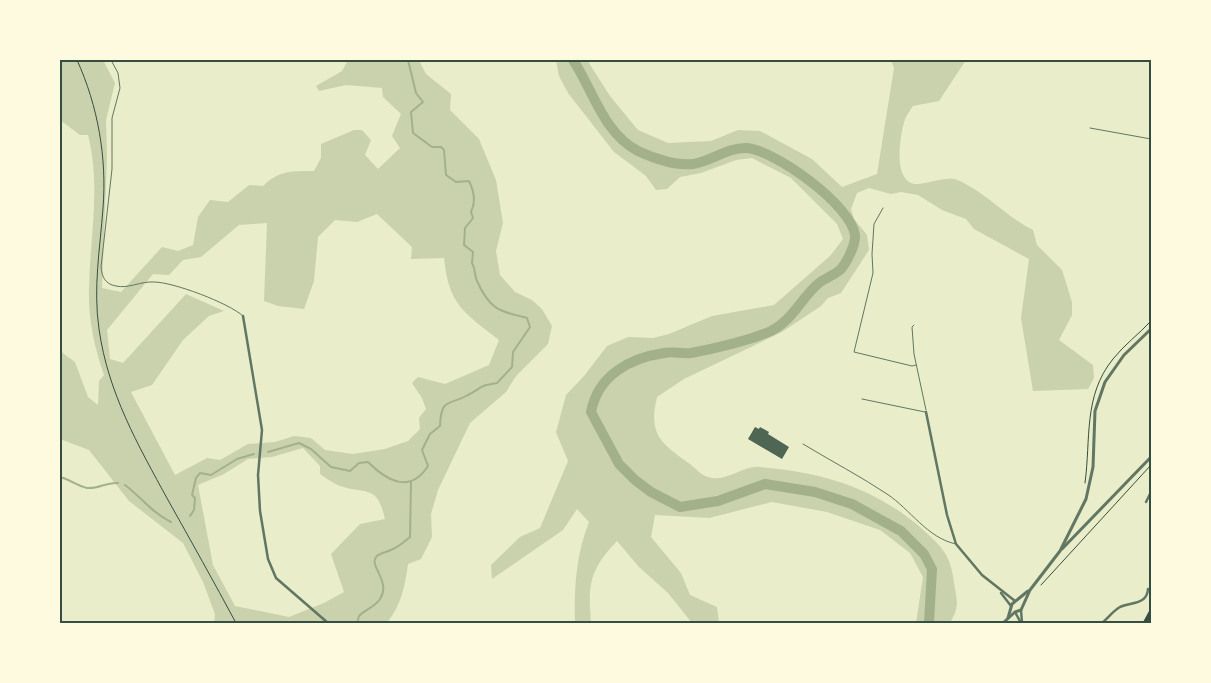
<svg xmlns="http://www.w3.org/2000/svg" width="1211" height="683" viewBox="0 0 1211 683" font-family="Barlow,sans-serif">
<rect width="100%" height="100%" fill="#e9edc9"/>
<g fill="#cad2ad" fill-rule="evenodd">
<path d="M60,60H103L115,83L106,120L107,157L102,288L121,292L162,247L178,251L193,245L198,217L210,200L228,202L249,185L263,186C279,170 293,171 314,171L321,158V144L354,130H362L371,140L365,155L378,169L400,148L392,136L401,114L383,97L382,88L346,85L319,91L316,86L342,71L348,60H419L426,74L451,94L450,110L479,139L496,180L503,223L496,251L500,275L515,292L532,300L542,309L552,326L548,344L516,376L506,392L470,423L438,490L431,514L432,537L421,559L408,564C405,587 401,605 387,623H214L215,614L203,582L183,543L129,501L89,450L60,439V351L75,362L88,397L98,405L99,381L104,375C94,346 88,318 89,288C90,237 101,186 88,135H80L60,120ZM377,214L412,247L411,259L444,258C449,306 464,312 499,340L489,365L445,384L418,377L412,383L422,398L426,409L419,418L420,429L408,441L385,449L353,454L325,450L311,438L294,436L275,442L248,444L220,460L207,458L175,475L131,392L152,385L183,340L209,316L224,311L186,294L123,363L110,359L107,330L153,274L169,275L183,260L201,257L239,225L267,223L264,301L278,306L304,309L314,281L318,237L335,220L357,222ZM303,448L320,466V474C326,478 333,483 340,486C368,495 377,484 385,519L360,524L331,554L344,592L324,603L289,617L235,606L213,565L198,485L224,474L248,459L272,457Z"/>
<path d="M556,60H587L610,96L638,130L668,143L711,141L738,130L760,131L812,159L842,187L877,174L894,68L891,60H966L939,101L913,106C910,110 907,115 905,119C900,135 891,186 919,184C931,183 949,175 960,181C987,194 1007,217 1033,230L1037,245L1062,270L1072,302V315L1059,340L1093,365L1094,378L1088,389L1033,391L1021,318L1029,259L974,229L966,219L942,210L918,195L901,192L891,194L869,188L857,193L851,209L854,219L867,235L869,250L841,293L828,298L821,306L782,332L684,379L657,397C648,435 661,443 690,464C695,468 702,476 708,477C727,483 743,465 760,467C821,472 873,487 920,527C941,546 951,554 954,583C957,602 960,606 950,623H916L923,577L910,553L880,530L827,512L772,502L709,518L655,515L651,537L681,573L690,595L717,607L719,623H692L668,593L639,567L617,541C589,571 588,584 591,623H575C574,589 576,554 589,522L577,509L563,530L492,579L491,565L520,537L540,528L568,461L556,432L566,395L584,376L607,346L628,337L653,338L669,334L712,316L774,305L830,256L843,239L837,224L791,178L752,158L736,160L701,173L680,177L667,189L656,190L646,176L614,152L568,93L559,76Z"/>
</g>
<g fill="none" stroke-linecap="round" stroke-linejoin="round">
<g stroke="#a3b18a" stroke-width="2">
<path d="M268,452L299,443L311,449L331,467L350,471L359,463L368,462C387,481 410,494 428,466L422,450L430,434L440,426C441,397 449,406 468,395C483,387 478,386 497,383L512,367L513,352L530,327L527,318C499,311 490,310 477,281C474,275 476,270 472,263L473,252L464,245L465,228L473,218L471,212C476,202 474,191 469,181L456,182L446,175L444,150L441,147H432L413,133L411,112L423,102L416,93L408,60"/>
<path d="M60,477C69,479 77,486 87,488C99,489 106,482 118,483"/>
<path d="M125,485C141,497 152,513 171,522"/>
<path d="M190,516L194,510L195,498L192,495L196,478L200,473L211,475L237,459L254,454"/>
<path d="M357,623L359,616C366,609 375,607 380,599C392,581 367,565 377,556C380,553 387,552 391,550C399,547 404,542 410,537L411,482"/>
</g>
<path stroke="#a3b18a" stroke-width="10" d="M573,60C593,90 604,134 638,151C653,158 676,166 693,164C710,162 728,147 747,148C776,151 851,205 855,235C856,244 847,262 841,269C835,275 825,278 819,283C801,298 793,320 771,331C751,340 713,349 691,353C682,354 673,351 664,353C630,358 598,375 591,412L619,464L635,480L651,492L680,507L718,501L765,484L815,492L852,504L901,531L924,554L932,569L929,623"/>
</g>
<path fill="#4f6655" d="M755,427L759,429L760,427L769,432L768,434L789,447L782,459L748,439Z"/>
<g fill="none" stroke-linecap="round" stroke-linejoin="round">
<g stroke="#344e41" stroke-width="1">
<path d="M77,60C98,106 107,158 103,208C100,249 93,288 99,329C108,393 138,445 168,500C191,541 214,582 236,623"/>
<path d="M1085,483C1091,439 1083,396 1113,359C1124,345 1139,334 1151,321"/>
<path d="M1041,585L1151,465"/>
</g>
<g stroke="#617663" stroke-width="1">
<path d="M111,60L118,73L120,88L112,118V169L101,267C102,277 105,284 116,286C128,289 141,281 154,282C173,282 229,303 243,316"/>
<path d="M1090,128L1151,139"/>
<path d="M883,208L874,224L872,254L873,273L854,352L912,366L916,365"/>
<path d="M914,325L912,327L914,354L926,410"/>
<path d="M862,399L925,412"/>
<path d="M803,444C831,461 860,476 887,494C910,509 927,538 956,544"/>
</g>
<g stroke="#617663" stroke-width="2.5">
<path d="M243,316L262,430L258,475L260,511L268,559L276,578L328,623"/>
<path d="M926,412L947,515L956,544L982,575L1015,601"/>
<path d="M1146,502L1151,492"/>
<path d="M1001,593L1011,606"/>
<path d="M1021,610L1022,623"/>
<path d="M1015,612L1021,623"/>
<path d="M1102,623C1108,618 1113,611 1120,607C1131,602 1147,605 1148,589"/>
</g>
<g stroke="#617663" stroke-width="3">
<path d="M1062,549L1151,457"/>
<path d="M1008,618L1012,604L1028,591"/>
<path d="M1003,623L1015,612L1021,610L1030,590L1060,551L1086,499L1093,467L1095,411L1105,382L1124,355L1151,329"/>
</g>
<path stroke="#344e41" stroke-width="4.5" d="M1145,623L1151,612"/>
</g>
<rect width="1211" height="683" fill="none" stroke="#fefae0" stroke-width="122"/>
<rect x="61" y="61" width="1089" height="561" fill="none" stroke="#344e41" stroke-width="2"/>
</svg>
